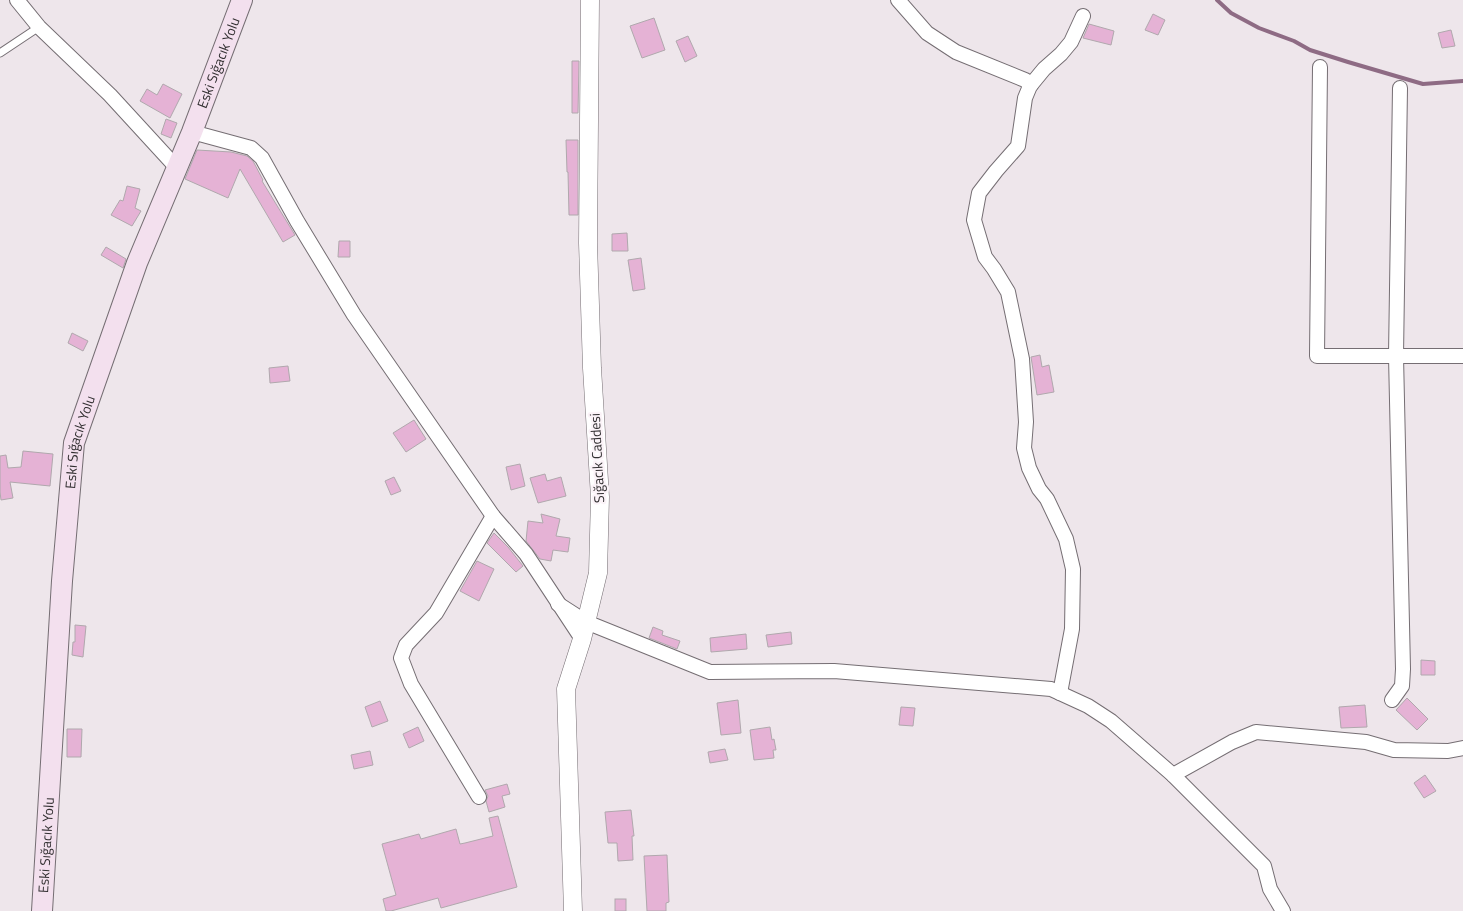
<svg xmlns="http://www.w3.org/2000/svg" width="1463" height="911" viewBox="0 0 1463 911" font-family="'Titillium Web',sans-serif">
<rect width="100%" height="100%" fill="#eee6eb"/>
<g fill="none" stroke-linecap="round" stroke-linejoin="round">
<path stroke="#8e6b84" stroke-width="4" d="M1217,0L1231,13L1259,28L1294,41L1310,50L1348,62L1423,84L1463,81"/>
</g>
<g fill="#e5b2d5" stroke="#b0a8ad">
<path d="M1153,14L1165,20L1158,35L1145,30Z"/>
<path d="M654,18L665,50L642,58L630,26Z"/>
<path d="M1089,24L1114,31L1111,45L1083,38Z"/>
<path d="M1451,30L1455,46L1442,48L1438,33Z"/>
<path d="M688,36L697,56L685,62L676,41Z"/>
<path d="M572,61H579L578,113H572Z"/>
<path d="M163,84L182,94L170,118L140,101L147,89L157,95Z"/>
<path d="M166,119L177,123L171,138L161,134Z"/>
<path d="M566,140H578V215H569L568,172H567Z"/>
<path d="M197,150L231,152L247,156L253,161L263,180L262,181L295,235L283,242L240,169L228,198L185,179Z"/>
<path d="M127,186L140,189L135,208L141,211L132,226L111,215L120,200L123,201Z"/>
<path d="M627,233L628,251H612V234Z"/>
<path d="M339,241H350V257H338Z"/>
<path d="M106,247L126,259L123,268L101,255Z"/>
<path d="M641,258L645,289L633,291L628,260Z"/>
<path d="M72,333L88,341L83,351L68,343Z"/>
<path d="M1040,355L1042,367L1049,365L1054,392L1037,395L1031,357Z"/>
<path d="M288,366L290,381L270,383L269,368Z"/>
<path d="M414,420L426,439L406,452L393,433Z"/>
<path d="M23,451L53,454L50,486L10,482L13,498L1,500L0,492V456L6,455L8,468L21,467Z"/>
<path d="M520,464L525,486L511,490L506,467Z"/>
<path d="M545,474L547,481L561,477L566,496L538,503L530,478Z"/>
<path d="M394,477L401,491L391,495L385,481Z"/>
<path d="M541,514L560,519L556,536L570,538L568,552L553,550L551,561L540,559L526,541L528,521L543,523Z"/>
<path d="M494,533L508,547L523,566L516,572L487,543Z"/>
<path d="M477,561L494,569L479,601L460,591Z"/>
<path d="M75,625L86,626L83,657L72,655L73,642H75Z"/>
<path d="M653,627L663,631L662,635L680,641L677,649L649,638Z"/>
<path d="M791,632L792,644L768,647L766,635Z"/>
<path d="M746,634L747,649L711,652L710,638Z"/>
<path d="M1421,660L1435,661V675H1421Z"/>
<path d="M1407,698L1428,719L1417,730L1396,710Z"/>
<path d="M738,700L741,733L721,735L717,703Z"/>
<path d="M380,701L388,721L372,727L365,707Z"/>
<path d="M1365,705L1367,727L1341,728L1339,707Z"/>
<path d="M901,707L915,708L913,726L899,725Z"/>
<path d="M418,727L424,741L409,748L403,734Z"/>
<path d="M770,727L772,740L774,739L776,750H773L774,758L754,760L750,730Z"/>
<path d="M67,729H82L81,757H67Z"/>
<path d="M725,749L728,760L710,763L708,752Z"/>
<path d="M370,751L373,765L354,769L351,755Z"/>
<path d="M1425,775L1436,791L1424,798L1414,783Z"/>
<path d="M507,784L510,794L502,796L505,807L489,812L486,801L488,796L485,790Z"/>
<path d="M631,810L634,836H632L633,860L618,861L617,843H608L605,812Z"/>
<path d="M498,816L517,887L441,908L438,898L391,911H386L383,899L396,895L382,844L419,834L421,839L456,829L460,844L465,843L493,836L489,818Z"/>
<path d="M667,855L669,902L666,903V911H647L644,856Z"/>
<rect x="615" y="899" width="11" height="12"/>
</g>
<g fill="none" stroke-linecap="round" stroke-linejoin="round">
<defs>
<path id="service" d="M0,53L39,27"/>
<g id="minor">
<path d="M17,0L39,27L110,95L177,168"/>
<path d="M898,0L927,33L956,52L1025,80L1031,85"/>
<path d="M1320,67L1317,356H1463"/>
<path d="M192,132L251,148L262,158L297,221L354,315L493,516L526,554L582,639"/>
<path d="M558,604L586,622L710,672L834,671L1051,689L1088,706L1111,721L1173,775L1264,866L1270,889L1283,911"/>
<path d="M1060,693L1072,629L1073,569L1066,539L1047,499L1039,489L1029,468L1024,448L1026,422L1022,359L1008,292L994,269L985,257L974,220L979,193L996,171L1018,146L1025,98L1030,86L1044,69L1061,54L1071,42L1083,16"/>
<path d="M1392,700L1402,686L1403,669L1396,356L1400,88"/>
<path d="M1173,775L1232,742L1256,732L1366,742L1394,750L1448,751L1463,748"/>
<path d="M479,797L411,684L401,658L406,645L436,613L493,516"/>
</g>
<path id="tertiary" d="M573,911L566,689L582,639L598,573L600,497L592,368L588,243L590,0"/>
<g id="secondary">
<path id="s1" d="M42,911L62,581L74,443L137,263L192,132L242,0"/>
</g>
</defs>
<use href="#service" stroke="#756e73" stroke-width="9"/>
<use href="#minor" stroke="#756e73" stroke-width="16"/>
<use href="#tertiary" stroke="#756e73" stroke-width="19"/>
<use href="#secondary" stroke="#756e73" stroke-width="22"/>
<use href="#service" stroke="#fff" stroke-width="7"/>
<use href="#minor" stroke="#fff" stroke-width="14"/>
<use href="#tertiary" stroke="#fff" stroke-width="18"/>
<use href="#secondary" stroke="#f3e0ee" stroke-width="20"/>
</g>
<g text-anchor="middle" stroke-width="4.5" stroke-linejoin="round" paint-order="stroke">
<g font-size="14" fill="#322f31" stroke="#fbf3f8">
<text dy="5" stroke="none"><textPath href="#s1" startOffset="876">Eski Sığacık Yolu</textPath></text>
<text dy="5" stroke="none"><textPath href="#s1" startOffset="471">Eski Sığacık Yolu</textPath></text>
<text transform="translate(597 458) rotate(-93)" y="5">Sığacık Caddesi</text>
<text dy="5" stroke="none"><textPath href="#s1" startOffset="66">Eski Sığacık Yolu</textPath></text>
</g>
</g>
</svg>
